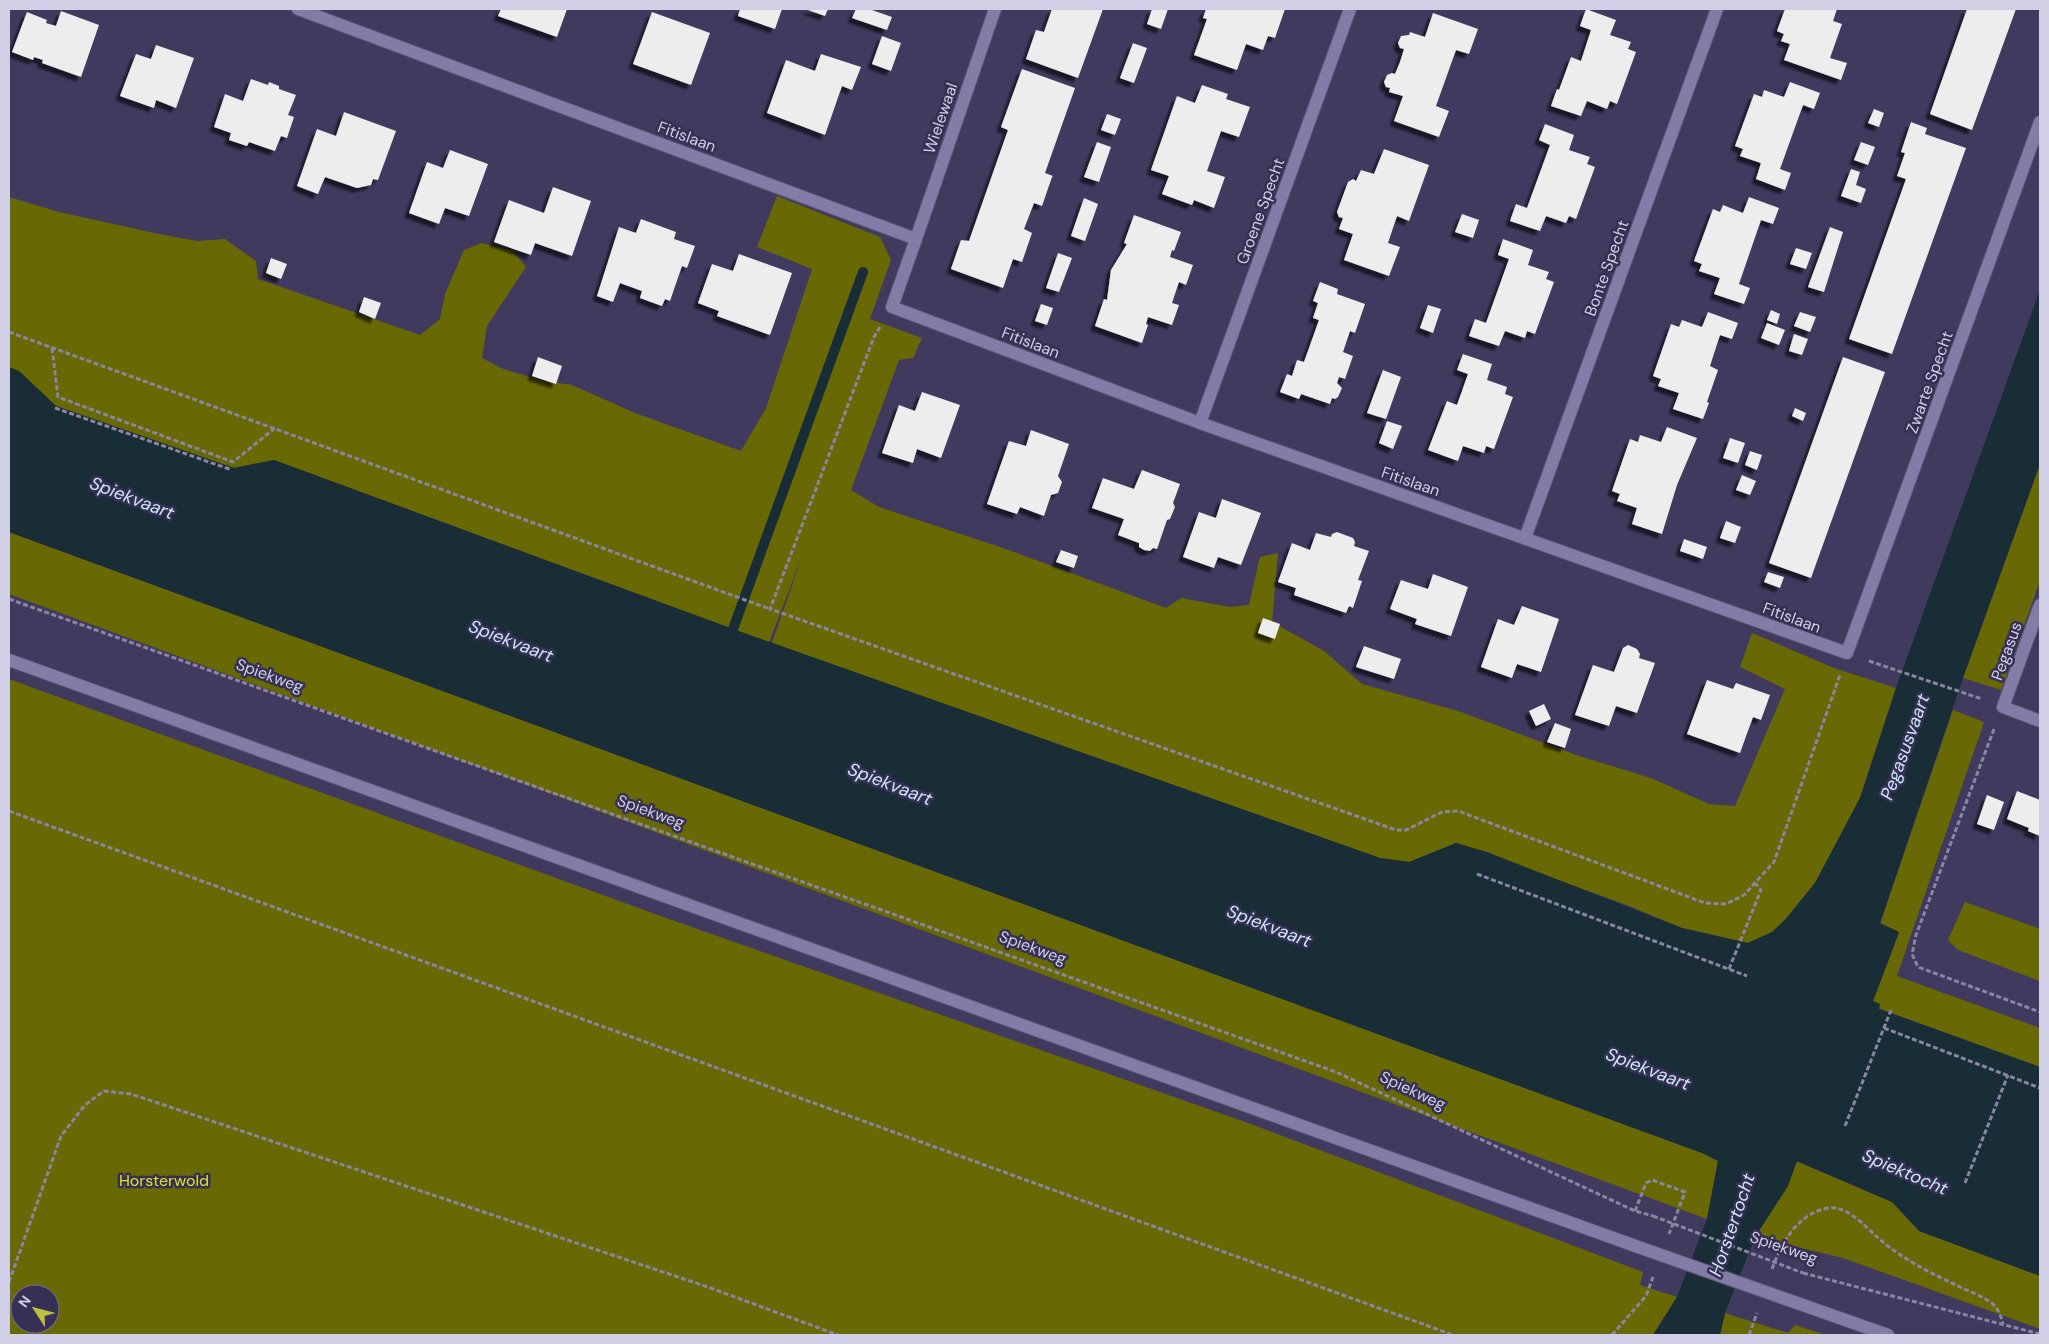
<svg xmlns="http://www.w3.org/2000/svg" width="2049" height="1344" viewBox="0 0 2049 1344" font-family="'DM Sans',sans-serif">
<defs>
<filter id="shadow"><feDropShadow dx="-4.5" dy="4.5" stdDeviation="1" flood-color="#0009"/></filter>
</defs>
<rect width="100%" height="100%" fill="#403a5f"/>
<g fill="#686904" fill-rule="evenodd">
<path d="M777,196L880,237L891,260L870,319L922,338L913,358L899,360L851,490L879,507L1003,548L1166,608L1181,598L1230,607L1249,605L1260,557L1278,553L1272,622L1324,651L1362,684L1458,711L1579,756L1651,778L1709,804L1735,806L1785,689L1740,667L1752,633L1834,668L1896,688L1860,798L1815,883L1785,920L1772,932L1748,943L1682,928L1627,905L1456,843L1409,862L1380,858L772,643L803,554L768,645L733,629L274,460L234,468L56,406L19,371L9,367V197L59,212L159,234L197,241L225,239L256,261L258,279L420,335L440,319L445,294L464,250L482,243L513,251L526,267L487,326L482,358L503,369L544,381L572,385L635,413L741,451L766,408L812,269L757,247Z"/>
<path d="M2040,464V581L2001,690L1963,678Z"/>
<path d="M9,532L1702,1153L1718,1161L1707,1219L9,594Z"/>
<path d="M9,679L669,919L1251,1124L1643,1272L1640,1285L1677,1297L1653,1335H9ZM20,1294H50V1324H20Z"/>
<path d="M1953,710L1984,722L1897,976L2040,1028V1067L1878,1008L1873,1001L1899,933L1880,924Z"/>
<path d="M1965,902L2040,929V981L1958,950L1948,940Z"/>
<path d="M1796,1161L1892,1202L1920,1231L2040,1276V1329L1843,1258L1755,1237L1788,1186Z"/>
<path d="M1725,1313L1788,1333L1795,1325L1826,1335H1720Z"/>
</g>
<path fill="#182d36" d="M2040,290V464L1963,678L1880,923L1899,932L1873,1001L1880,1004L1879,1009L2040,1067V1276L1919,1231L1892,1202L1797,1161L1788,1186L1755,1237L1725,1313L1720,1335H1653L1677,1297L1707,1219L1718,1161L1702,1153L9,532V367L19,371L56,406L234,468L274,460L733,629L1380,858L1409,862L1456,843L1487,852L1682,928L1748,943L1772,932L1785,920L1815,883L1860,798L1896,688Z"/>
<g fill="none" stroke-linecap="round" stroke-linejoin="round">
<path stroke="#182d36" stroke-width="10" d="M733,629L863,272"/>
</g>
<g fill="#ededed" filter="url(#shadow)">
<path d="M501,9H567L557,37L498,16Z"/>
<path d="M740,9H782L775,29L738,16Z"/>
<path d="M805,9H828L825,16Z"/>
<path d="M856,9H869L892,17L887,30L852,18Z"/>
<path d="M1052,9H1103L1078,78L1026,59L1036,30L1044,32Z"/>
<path d="M1152,9H1168L1161,29L1147,24Z"/>
<path d="M1206,9H1285L1275,38L1268,36L1263,50L1246,44L1237,70L1194,55L1207,19L1203,18Z"/>
<path d="M1586,9L1616,20L1610,35L1631,42L1628,49L1636,52L1617,104L1610,101L1607,109L1587,101L1581,116L1551,106L1557,89L1559,90L1571,57L1581,61L1591,30L1580,26Z"/>
<path d="M1785,9H1837L1833,21L1842,24L1830,58L1847,63L1841,80L1784,60L1790,44L1781,41L1784,34L1777,31Z"/>
<path d="M1967,9H2016L1972,130L1930,114Z"/>
<path d="M61,11L99,25L81,77L42,63L43,60L34,57L33,60L12,52L27,12L47,20L46,23L56,26Z"/>
<path d="M652,12L710,33L691,85L633,64Z"/>
<path d="M1433,13L1478,29L1469,54L1456,50L1436,106L1449,111L1439,137L1394,121L1403,96L1389,92L1390,88L1386,87L1384,82L1387,75L1392,73L1395,74L1400,62L1404,49L1400,48L1398,43L1401,36L1409,35L1410,32L1425,37Z"/>
<path d="M882,36L901,43L891,71L872,64Z"/>
<path d="M1133,43L1147,48L1134,83L1120,78Z"/>
<path d="M156,45L194,58L176,108L156,100L154,108L120,96L136,54L151,59Z"/>
<path d="M821,54L861,67L852,90L842,86L825,135L767,113L786,60L815,71Z"/>
<path d="M1022,69L1075,88L1045,173L1053,176L1052,177L1042,206L1034,203L1024,229L1032,233L1022,262L1013,259L1003,288L951,269L961,240L969,241L1008,130L1001,127Z"/>
<path d="M251,79L268,85L269,82L279,86V89L296,95L288,115L294,117L287,138L281,136L275,151L249,142L247,146L229,140L231,133L214,127L225,94L243,101Z"/>
<path d="M1790,82L1820,93L1814,109L1803,105L1780,169L1791,173L1785,190L1756,179L1761,163L1740,156L1743,149L1735,146L1754,94L1762,97L1764,90L1784,97Z"/>
<path d="M1202,85L1228,94L1226,99L1250,107L1239,137L1221,131L1207,171L1225,177L1214,208L1194,200L1192,205L1162,194L1169,176L1151,170L1177,96L1195,103Z"/>
<path d="M1874,109L1884,113L1879,127L1868,123Z"/>
<path d="M344,112L396,131L378,180L373,179L371,185L357,188L325,177L318,194L297,186L317,129L336,136Z"/>
<path d="M1107,114L1121,119L1115,135L1101,130Z"/>
<path d="M1911,122L1927,128L1925,134L1966,148L1892,354L1849,339L1906,179L1897,176L1905,153L1901,152Z"/>
<path d="M1545,124L1574,135L1569,150L1590,157L1587,164L1595,167L1576,219L1569,216L1566,223L1546,216L1540,231L1510,221L1516,204L1527,208L1550,145L1539,140Z"/>
<path d="M1097,142L1111,147L1099,182L1084,177Z"/>
<path d="M1861,142L1875,147L1868,165L1854,160Z"/>
<path d="M1384,149L1429,165L1409,221L1397,216L1388,243L1400,247L1389,276L1344,260L1353,234L1339,229L1343,218L1339,217L1337,212L1348,182L1353,179L1356,181L1361,170L1374,174Z"/>
<path d="M450,150L488,164L469,216L445,208L439,224L409,213L427,162L443,168Z"/>
<path d="M1851,169L1860,172L1856,185L1866,189L1861,203L1841,196Z"/>
<path d="M553,187L591,201L572,256L535,243L531,255L494,242L509,200L544,213Z"/>
<path d="M1749,197L1779,208L1773,224L1761,220L1739,284L1750,288L1744,304L1714,294L1720,278L1699,271L1702,264L1694,261L1713,209L1720,212L1723,205L1743,213Z"/>
<path d="M1084,198L1098,204L1085,241L1071,236Z"/>
<path d="M1462,214L1479,220L1473,238L1455,232Z"/>
<path d="M1134,215L1181,232L1174,251L1172,250L1170,257L1193,265L1186,285L1179,282L1172,303L1179,305L1172,325L1148,317L1146,324L1148,325L1142,343L1095,326L1104,299L1107,300L1111,270L1127,244L1124,243Z"/>
<path d="M641,219L676,232L674,239L695,246L687,268L682,266L670,301L665,299L662,306L640,298L642,291L620,283L613,302L597,296L619,227L636,233Z"/>
<path d="M1830,227L1843,232L1824,292L1808,287Z"/>
<path d="M1503,239L1533,250L1528,265L1549,272L1546,279L1554,282L1535,334L1527,331L1525,338L1505,331L1499,346L1469,336L1475,319L1486,323L1509,259L1498,255Z"/>
<path d="M1796,248L1812,253L1806,269L1790,264Z"/>
<path d="M1058,253L1072,258L1059,292L1046,288Z"/>
<path d="M739,254L792,273L770,335L717,316L719,311L698,303L712,264L733,271Z"/>
<path d="M271,258L287,264L281,279L266,273Z"/>
<path d="M1320,282L1338,289L1337,294L1365,304L1355,333L1350,331L1343,352L1353,356L1345,379L1339,377L1337,383L1342,388L1338,397L1335,399L1332,398L1330,404L1301,394L1299,399L1280,392L1287,374L1292,376L1297,360L1304,362L1319,320L1313,318L1318,303L1313,301Z"/>
<path d="M364,297L381,303L375,319L359,312Z"/>
<path d="M1041,304L1053,308L1047,325L1035,321Z"/>
<path d="M1428,305L1441,309L1433,333L1420,328Z"/>
<path d="M1771,310L1780,314L1777,324L1767,320Z"/>
<path d="M1708,312L1738,323L1732,339L1720,335L1710,366L1718,370L1707,402L1709,403L1703,419L1673,409L1679,393L1658,386L1661,379L1653,376L1671,324L1679,327L1682,320L1702,327Z"/>
<path d="M1800,312L1816,317L1810,332L1794,326Z"/>
<path d="M1767,323L1785,330L1779,345L1761,338Z"/>
<path d="M1794,334L1808,339L1802,355L1789,351Z"/>
<path d="M1463,354L1492,364L1487,380L1507,387L1505,394L1513,397L1494,449L1486,446L1484,453L1463,446L1458,461L1428,450L1447,401L1457,405L1468,374L1457,370Z"/>
<path d="M538,357L562,366L556,384L532,376Z"/>
<path d="M1843,357L1885,372L1811,578L1769,563Z"/>
<path d="M1383,370L1401,377L1386,419L1367,413Z"/>
<path d="M922,392L960,405L941,458L917,449L913,463L882,453L899,405L915,411Z"/>
<path d="M1795,408L1806,413L1803,421L1792,416Z"/>
<path d="M1387,421L1402,426L1393,449L1379,443Z"/>
<path d="M1667,427L1697,438L1677,485L1662,534L1632,524L1637,508L1617,501L1620,494L1612,491L1630,439L1638,442L1640,435L1661,442Z"/>
<path d="M1031,430L1069,444L1058,476L1062,482L1058,493L1051,495L1044,516L1020,507L1017,514L987,504L1009,441L1026,446Z"/>
<path d="M1730,438L1745,443L1738,463L1723,458Z"/>
<path d="M1750,451L1762,455L1757,470L1745,465Z"/>
<path d="M1142,470L1180,484L1173,503L1175,507L1170,519L1167,520L1157,549L1153,548L1150,551L1144,550L1139,547V543L1118,535L1124,519L1092,508L1103,478L1134,489Z"/>
<path d="M1742,475L1756,481L1750,495L1736,490Z"/>
<path d="M1222,499L1261,513L1241,565L1218,557L1214,568L1183,557L1199,512L1216,518Z"/>
<path d="M1726,521L1741,527L1735,543L1720,538Z"/>
<path d="M1337,532L1353,538L1355,542L1354,546L1369,551L1358,580L1362,581L1353,608L1349,606L1346,613L1294,595L1296,588L1278,582L1292,543L1310,550L1316,533L1331,537L1332,534Z"/>
<path d="M1684,539L1707,547L1703,559L1680,551Z"/>
<path d="M1061,550L1078,556L1074,568L1056,562Z"/>
<path d="M1768,572L1784,577L1780,588L1764,582Z"/>
<path d="M1433,574L1468,587L1451,636L1415,624L1417,619L1390,609L1401,580L1428,589Z"/>
<path d="M1522,606L1559,619L1541,672L1517,664L1512,678L1481,667L1498,619L1514,625Z"/>
<path d="M1263,618L1280,624L1275,639L1258,633Z"/>
<path d="M1628,645L1637,649L1640,654L1639,658L1655,663L1637,713L1616,706L1609,726L1575,715L1593,665L1614,672L1623,648Z"/>
<path d="M1364,646L1401,659L1394,679L1356,667Z"/>
<path d="M1707,680L1733,689L1736,683L1770,695L1761,720L1753,717L1740,753L1687,734Z"/>
<path d="M1544,704L1551,719L1536,726L1529,711Z"/>
<path d="M1555,723L1571,729L1565,748L1547,742Z"/>
<path d="M2017,791L2040,800V836L2028,831L2029,828L2007,819Z"/>
<path d="M1987,795L2004,802L1994,830L1977,824Z"/>
</g>
<g fill="none" stroke-linecap="round" stroke-linejoin="round">
<defs>
<g id="street">
<path d="M298,9L916,239L892,307L1200,423L1847,653L2040,122"/>
<path d="M916,239L995,9"/>
<path d="M1200,423L1350,9"/>
<path d="M1525,538L1717,9"/>
<path d="M2040,605L2003,707L2040,721"/>
</g>
<g id="secondary">
<path d="M9,660L1641,1248"/>
<path d="M1797,1303L1888,1335"/>
</g>
</defs>
<use href="#street" stroke="#5a5574" stroke-width="14"/>
<use href="#secondary" stroke="#5a5574" stroke-width="14"/>
<g stroke="#8985a2" stroke-width="3" stroke-dasharray="5 2.5" stroke-linecap="butt">
<path d="M880,327L874,337L770,609L1396,830H1406L1442,812L1458,811L1705,903L1726,904L1744,895L1774,862L1840,675"/>
<path d="M9,332L770,609"/>
<path d="M52,348L58,397L233,462L275,428"/>
<path d="M55,408L232,470"/>
<path d="M9,599L1336,1072L1635,1211L1653,1216"/>
<path d="M1869,661L1982,699"/>
<path d="M1994,729L1916,935L1912,954L1918,967L2040,1012"/>
<path d="M9,811L1453,1335"/>
<path d="M1477,874L1747,976"/>
<path d="M1729,969L1761,890L1756,884"/>
<path d="M1884,1028L2040,1088"/>
<path d="M1845,1126L1891,1010"/>
<path d="M1965,1183L2008,1075"/>
<path d="M1635,1211L1646,1183L1652,1180L1685,1192L1669,1234"/>
<path d="M1772,1269C1782,1242 1797,1214 1828,1208C1846,1205 1864,1225 1876,1236C1899,1257 1928,1272 1956,1285C1967,1291 1981,1295 1990,1302C1998,1307 2001,1316 2003,1324"/>
<path d="M1803,1273L2040,1334"/>
<path d="M9,1282L61,1136L85,1105L104,1091L131,1094L705,1286L838,1335"/>
<path d="M1612,1335L1646,1296L1653,1277"/>
<path d="M1749,1335L1757,1313"/>
</g>
<use href="#street" stroke="#827ca6" stroke-width="12"/>
<use href="#secondary" stroke="#827ca6" stroke-width="12"/>
<defs>
<path id="secondary-bridge" d="M1641,1248L1797,1303"/>
</defs>
<use href="#secondary-bridge" stroke="#5a5574" stroke-width="14" stroke-linecap="butt"/>
<path stroke="#8985a2" stroke-width="3" stroke-dasharray="5 2.5" stroke-linecap="butt" d="M1653,1216L1803,1273"/>
<use href="#secondary-bridge" stroke="#827ca6" stroke-width="12"/>
</g>
<g text-anchor="middle" stroke-width="5" stroke-linejoin="round" paint-order="stroke">
<g font-size="16" fill="#d1cfe5" stroke="#363054">
<text transform="translate(940 118) rotate(-71)" y="6">Wielewaal</text>
<text transform="translate(687 136) rotate(20)" y="6">Fitislaan</text>
<text transform="translate(1260 211) rotate(-70)" y="6">Groene Specht</text>
<text transform="translate(1606 268) rotate(-70)" y="6">Bonte Specht</text>
<text transform="translate(1031 342) rotate(21)" y="6">Fitislaan</text>
<text transform="translate(1929 382) rotate(-70)" y="6">Zwarte Specht</text>
<text transform="translate(1411 481) rotate(19)" y="6">Fitislaan</text>
<text transform="translate(1792 617) rotate(20)" y="6">Fitislaan</text>
<text transform="translate(2006 651) rotate(-70)" y="6">Pegasus</text>
<text transform="translate(270 675) rotate(20)" y="6">Spiekweg</text>
<text transform="translate(651 811) rotate(20)" y="6">Spiekweg</text>
<text transform="translate(1033 947) rotate(20)" y="6">Spiekweg</text>
<text transform="translate(1413 1090) rotate(25)" y="6">Spiekweg</text>
<text transform="translate(1784 1247) rotate(19)" y="6">Spiekweg</text>
</g>
<g font-size="16" fill="#e2e425" stroke="#363054">
<text x="164" y="1186">Horsterwold</text>
</g>
<g font-size="18" font-style="italic" fill="#c9e7f6" stroke="#363054">
<text transform="translate(132 498) rotate(21)" y="6">Spiekvaart</text>
<text transform="translate(511 641) rotate(21)" y="6">Spiekvaart</text>
<text transform="translate(1905 747) rotate(-70)" y="6">Pegasusvaart</text>
<text transform="translate(890 784) rotate(21)" y="6">Spiekvaart</text>
<text transform="translate(1269 926) rotate(21)" y="6">Spiekvaart</text>
<text transform="translate(1648 1069) rotate(21)" y="6">Spiekvaart</text>
<text transform="translate(1905 1172) rotate(23)" y="6">Spiektocht</text>
<text transform="translate(1732 1225) rotate(-71)" y="6">Horstertocht</text>
</g>
</g>
<rect width="2049" height="1344" fill="none" stroke="#d1cfe5" stroke-width="20"/>
<g transform="translate(35 1309) rotate(306)"><circle r="24" fill="#363054" stroke="#74708e"/>
<path d="M0-4L9 19L0 12L-9 19Z" fill="#bdbf43"/>
<text y="-8" font-size="14" font-weight="bold" text-anchor="middle" fill="#d1cfe5">N</text>
</g>
</svg>
